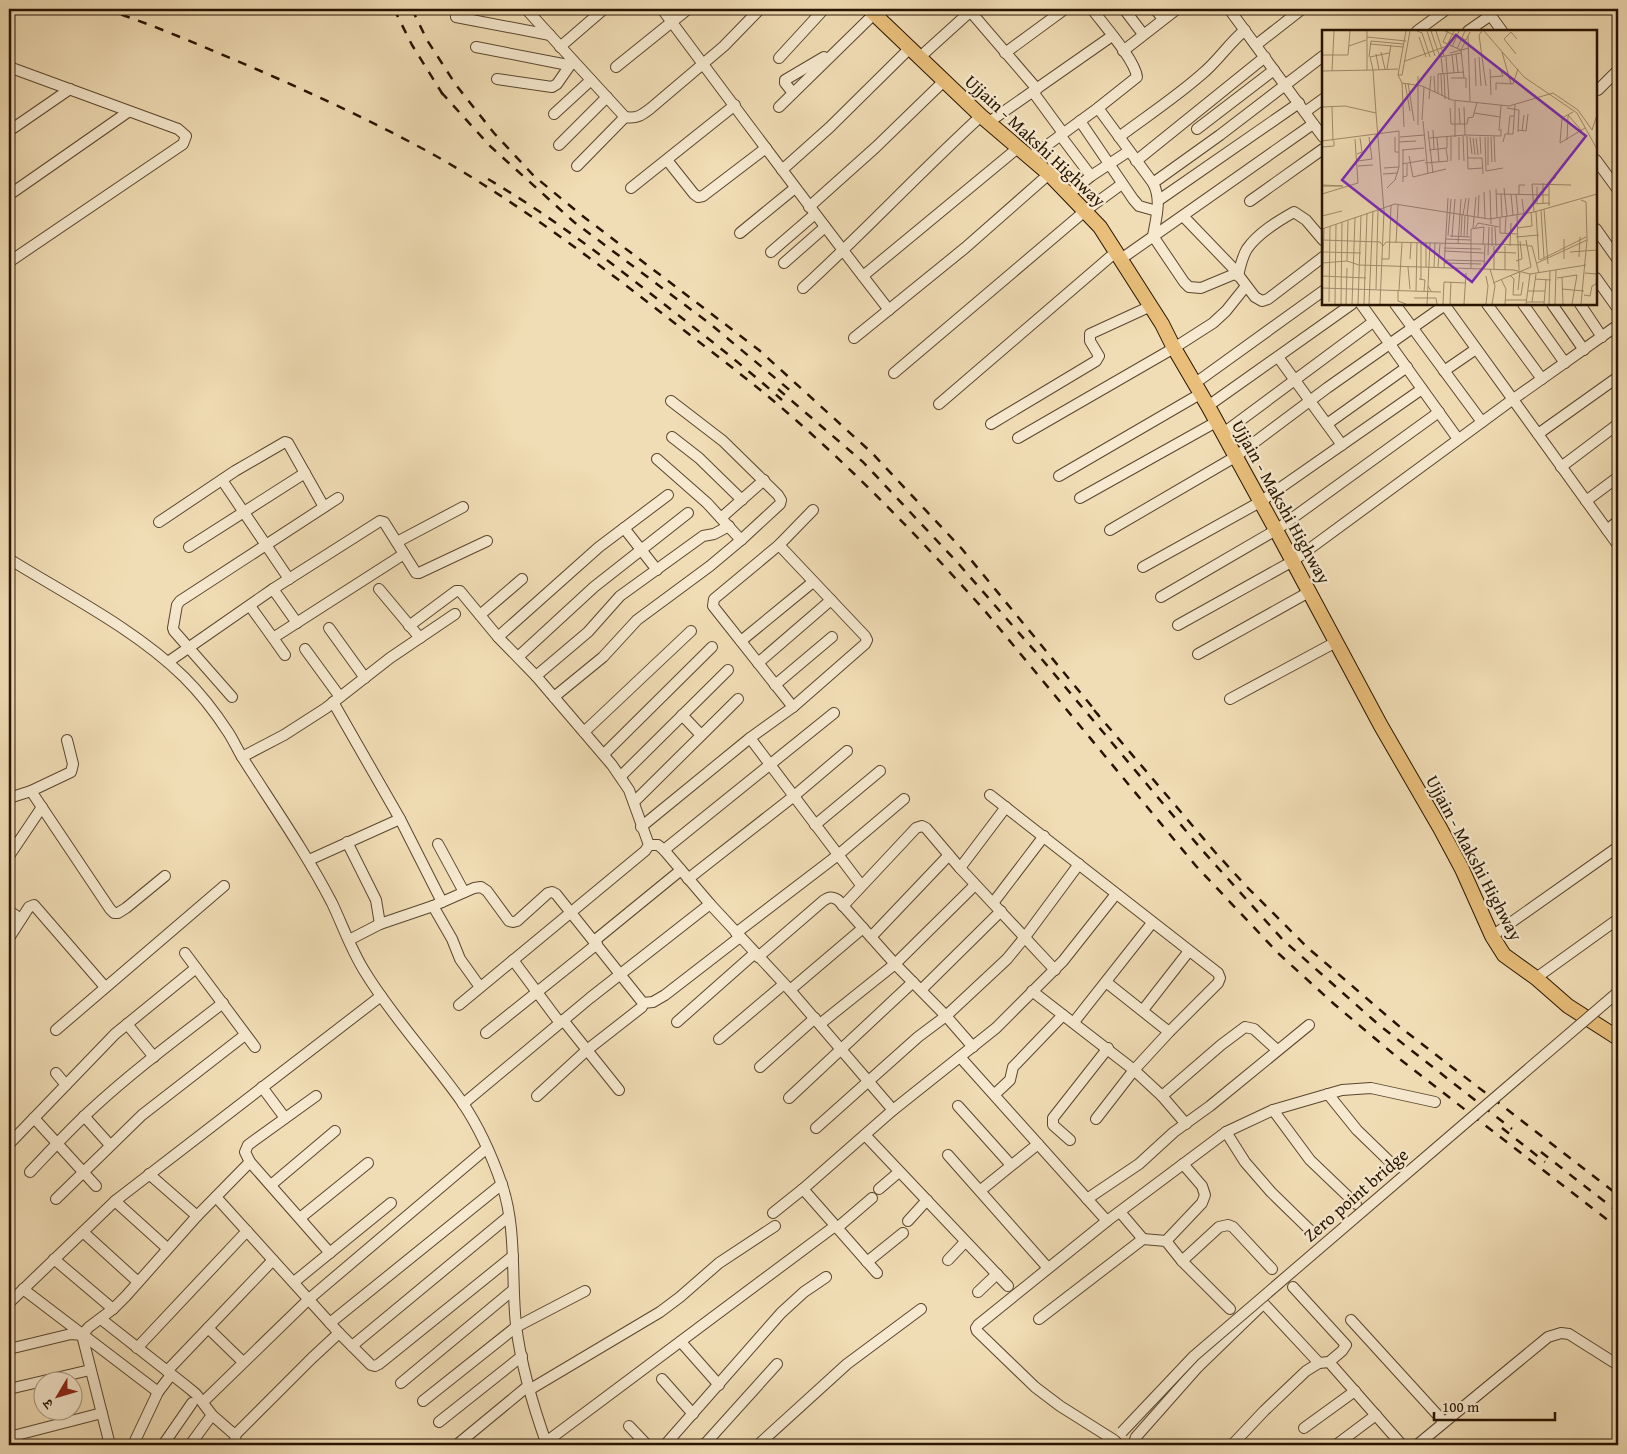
<svg xmlns="http://www.w3.org/2000/svg" width="1627" height="1454" viewBox="0 0 1627 1454" font-family="'Gentium Book Plus','Noto Serif Devanagari',serif">
<rect width="100%" height="100%" fill="#f1ddb5"/>
<filter id="stains"><feTurbulence type="fractalNoise" baseFrequency=".004" numOctaves="4"/><feColorMatrix values="0 0 0 0 .2 0 0 0 0 .09 0 0 0 0 .02 0 0 0 .5 -.17"/></filter>
<radialGradient id="worn" r=".72"><stop offset=".6" stop-color="#630" stop-opacity="0"/><stop offset="1" stop-color="#630" stop-opacity=".3"/></radialGradient>
<g fill="none" stroke-linecap="round" stroke-linejoin="round">
<defs>
<g id="minor">
<path d="M526,9L625,117C637,119 642,115 651,108L724,46L760,9"/>
<path d="M662,9C737,110 812,211 889,310"/>
<path d="M1124,9L1143,34"/>
<path d="M1155,9L1163,19"/>
<path d="M1229,9L1323,137"/>
<path d="M1486,9L1502,31"/>
<path d="M970,11L1037,89"/>
<path d="M456,17L550,35"/>
<path d="M1417,31L1447,9"/>
<path d="M1468,31L1491,15"/>
<path d="M1256,45L1302,9"/>
<path d="M476,47L568,65"/>
<path d="M560,47L604,9"/>
<path d="M1123,51L1177,9"/>
<path d="M1005,53L1065,9"/>
<path d="M920,57L973,9"/>
<path d="M779,58L824,9"/>
<path d="M9,67L178,129L186,136L183,144L9,262"/>
<path d="M616,67L688,9"/>
<path d="M497,79L552,87L557,84L573,61"/>
<path d="M1598,90L1618,70"/>
<path d="M1033,92L1063,133"/>
<path d="M793,93L785,83V80L824,57"/>
<path d="M779,107L874,14"/>
<path d="M1098,108L1153,183C1162,200 1156,218 1153,236L1184,282L1189,287L1201,288L1237,273"/>
<path d="M1305,112L1323,99"/>
<path d="M554,114L591,80"/>
<path d="M1080,121L1133,199L1139,206L1157,211"/>
<path d="M989,122L1112,36"/>
<path d="M1197,129L1274,70"/>
<path d="M9,131L70,89"/>
<path d="M1060,135L1091,176"/>
<path d="M1119,137C1147,116 1176,97 1202,74C1218,61 1229,43 1245,30"/>
<path d="M559,145L607,97"/>
<path d="M1031,157L1098,108L1137,77C1135,60 1103,24 1092,9"/>
<path d="M667,160L694,194L698,197L703,196L766,148"/>
<path d="M1596,160L1618,190"/>
<path d="M1136,161L1265,57"/>
<path d="M577,166L625,117"/>
<path d="M782,170L829,128L911,47"/>
<path d="M1153,183L1220,135L1323,56"/>
<path d="M631,188L735,105"/>
<path d="M1069,194L1091,176L1129,151"/>
<path d="M9,195L128,112"/>
<path d="M1159,200L1299,103"/>
<path d="M1250,201L1323,149"/>
<path d="M809,207L876,147L944,81"/>
<path d="M1183,216L1233,268L1255,297L1262,301L1268,299L1323,257"/>
<path d="M1596,229L1618,260"/>
<path d="M740,233L795,188"/>
<path d="M771,252L815,214"/>
<path d="M1121,259L1313,124"/>
<path d="M784,263L825,227"/>
<path d="M863,276L1019,147"/>
<path d="M1238,276C1240,267 1242,257 1247,249C1258,233 1278,221 1294,212L1306,220L1323,240"/>
<path d="M1596,278L1618,309"/>
<path d="M803,288C864,232 920,172 981,116"/>
<path d="M1361,304L1458,439"/>
<path d="M1395,304L1482,422"/>
<path d="M1444,304L1618,545"/>
<path d="M1487,304L1542,379"/>
<path d="M1523,304L1565,363"/>
<path d="M1552,304L1584,350"/>
<path d="M1580,304L1602,337"/>
<path d="M854,338L965,248L1049,174"/>
<path d="M1278,357L1342,445"/>
<path d="M1444,371L1476,349"/>
<path d="M894,373L1085,211L1122,184"/>
<path d="M1194,384L1323,291"/>
<path d="M939,404L1117,251"/>
<path d="M1208,406L1352,304"/>
<path d="M991,424L1096,361L1099,356L1090,341V334L1151,306"/>
<path d="M1327,424L1407,367"/>
<path d="M1222,434L1373,322"/>
<path d="M1538,434L1618,377"/>
<path d="M672,437L699,458L742,500"/>
<path d="M1018,438L1174,348L1213,323L1226,311L1246,286"/>
<path d="M657,459L707,503L741,540"/>
<path d="M1561,467L1618,424"/>
<path d="M1059,476L1200,394"/>
<path d="M222,480L289,579"/>
<path d="M1080,498L1216,422"/>
<path d="M1586,501L1618,477"/>
<path d="M721,518L764,480"/>
<path d="M159,522L235,471L285,442L288,443L324,507"/>
<path d="M624,528L657,570"/>
<path d="M1110,530L1235,457L1327,388L1445,305"/>
<path d="M1607,530L1618,521"/>
<path d="M397,542L463,507"/>
<path d="M189,547L305,473"/>
<path d="M9,559C67,595 135,629 184,677C200,693 215,712 228,732C234,741 238,751 244,760C274,807 306,853 332,903C343,926 351,950 365,972C393,1018 431,1058 462,1102C479,1127 492,1156 502,1185C517,1229 511,1279 516,1325C521,1366 533,1406 547,1445"/>
<path d="M1143,567L1260,502L1422,389"/>
<path d="M273,589L297,623"/>
<path d="M379,589L420,638"/>
<path d="M1161,597L1276,530L1439,412"/>
<path d="M250,606L273,638L404,554"/>
<path d="M480,615L522,579"/>
<path d="M1178,625L1293,561L1512,400L1618,325"/>
<path d="M409,626L456,591H460L498,637L536,676L612,765L629,790L649,845L645,851L459,1005"/>
<path d="M329,628L365,678"/>
<path d="M498,637L599,547L668,495"/>
<path d="M273,638L285,655"/>
<path d="M741,641L813,582"/>
<path d="M305,649L340,697"/>
<path d="M1198,654L1309,592"/>
<path d="M518,657L594,587L688,513"/>
<path d="M168,662L273,589L380,521L384,522L416,573H419L487,541"/>
<path d="M758,663L831,600"/>
<path d="M536,676L588,632L620,596L703,536L714,534L729,526"/>
<path d="M775,685L832,637"/>
<path d="M232,697L174,631L173,628L177,605L180,601L338,498"/>
<path d="M554,697L603,657L637,620L710,566L741,540L780,504L781,500L778,495L723,441L671,401"/>
<path d="M1230,699L1336,642"/>
<path d="M333,702L400,819L442,902"/>
<path d="M793,707L713,606L714,599L779,545L813,510"/>
<path d="M682,715L701,735"/>
<path d="M584,732L691,631"/>
<path d="M750,738L861,885"/>
<path d="M604,754L712,647"/>
<path d="M242,757L284,735L326,708L390,658L455,614"/>
<path d="M621,776L728,670"/>
<path d="M31,791L71,772L73,764L67,740"/>
<path d="M990,795L1218,973L1220,978L1218,983L1169,1032L1134,1070L1096,1119"/>
<path d="M9,798L31,791L110,909L114,913H118L126,908L165,876"/>
<path d="M634,802L738,699"/>
<path d="M815,825L880,771"/>
<path d="M641,827L750,738L793,707L865,644L867,640L865,636L779,545"/>
<path d="M347,842L376,900L380,924"/>
<path d="M438,844L464,892"/>
<path d="M649,845H658L664,850L710,904L790,990L893,1110"/>
<path d="M664,850L834,713"/>
<path d="M9,856L42,807"/>
<path d="M309,860L400,819"/>
<path d="M960,868L1006,807"/>
<path d="M688,879L794,796L847,751"/>
<path d="M993,903L1044,836"/>
<path d="M433,906L452,939L460,959L480,987"/>
<path d="M843,906L916,828L922,826L926,828L960,868L1055,970"/>
<path d="M9,911L21,919"/>
<path d="M736,933L838,855L904,799"/>
<path d="M1492,936L1618,847"/>
<path d="M871,937L949,855"/>
<path d="M9,938L29,907L34,905L105,987"/>
<path d="M349,940L380,924L433,906L474,888L481,887L487,891L509,921L513,922L517,921L548,893L552,892L556,894L643,1003L642,1007L587,1050L537,1096"/>
<path d="M594,941L681,870"/>
<path d="M185,953L255,1047"/>
<path d="M758,957L823,901C829,897 831,896 838,900L895,964L946,1016L973,1047"/>
<path d="M513,960L560,1023"/>
<path d="M1536,978L1618,919"/>
<path d="M1106,982L1169,1032"/>
<path d="M790,990L863,928"/>
<path d="M921,990L1001,911"/>
<path d="M1032,991L1134,1070L1162,1096L1186,1124"/>
<path d="M643,1003L653,1002L665,995L740,937"/>
<path d="M1143,1010L1189,951"/>
<path d="M563,1020L619,1090"/>
<path d="M677,1022L755,953"/>
<path d="M1074,1022L1152,923"/>
<path d="M127,1024L154,1057"/>
<path d="M820,1024L895,964L975,885"/>
<path d="M56,1030L224,886"/>
<path d="M486,1033L597,944"/>
<path d="M719,1039L784,984"/>
<path d="M960,1057L1107,1221"/>
<path d="M760,1067L815,1018"/>
<path d="M56,1073L66,1085"/>
<path d="M262,1087L285,1118"/>
<path d="M995,1094L1010,1080L1013,1067L1017,1063L1063,1015"/>
<path d="M1328,1094L1357,1130L1388,1160"/>
<path d="M316,1096L248,1145L245,1152L250,1162L330,1253"/>
<path d="M1162,1096L1221,1045L1245,1027L1254,1029L1277,1050"/>
<path d="M789,1098L913,982"/>
<path d="M463,1104L590,998L710,904"/>
<path d="M958,1106L1011,1165"/>
<path d="M1273,1110L1310,1160L1356,1204"/>
<path d="M84,1116L110,1145"/>
<path d="M34,1118L96,1186"/>
<path d="M816,1128L918,1037L946,1016L1007,959L1025,937L1079,864"/>
<path d="M1226,1132L1245,1162L1271,1192L1314,1234"/>
<path d="M865,1135L1008,1286"/>
<path d="M1070,1140L1053,1125V1118L1108,1048"/>
<path d="M9,1144L115,1034L196,968"/>
<path d="M948,1155L1048,1268"/>
<path d="M30,1172C51,1150 70,1129 92,1109C133,1071 179,1037 223,1003"/>
<path d="M149,1174L197,1216"/>
<path d="M271,1185L335,1131"/>
<path d="M803,1189L877,1273"/>
<path d="M879,1189L899,1172"/>
<path d="M981,1190L1038,1144"/>
<path d="M216,1197L339,1333L371,1365L375,1366L379,1364L513,1256"/>
<path d="M56,1199L142,1115L245,1035"/>
<path d="M1087,1199L1139,1164L1174,1132L1210,1106L1309,1025"/>
<path d="M115,1201L167,1248"/>
<path d="M773,1213L803,1189L893,1110L996,1028L1063,961L1116,894"/>
<path d="M300,1218L368,1163"/>
<path d="M908,1221L927,1200"/>
<path d="M837,1228L872,1198"/>
<path d="M83,1232L138,1282"/>
<path d="M1143,1239L1166,1241L1182,1261L1230,1309"/>
<path d="M1166,1241L1202,1203L1205,1195L1202,1186L1183,1164"/>
<path d="M54,1259L113,1309"/>
<path d="M948,1260L965,1242"/>
<path d="M1182,1261L1219,1227L1228,1225L1233,1227L1272,1269"/>
<path d="M867,1262L903,1233"/>
<path d="M294,1282L391,1203"/>
<path d="M1293,1287L1346,1345L1342,1351L1329,1362"/>
<path d="M23,1289L158,1392"/>
<path d="M978,1292L997,1274"/>
<path d="M9,1303L115,1201L381,996"/>
<path d="M101,1319L185,1385L196,1394L212,1415L235,1435L236,1445"/>
<path d="M1039,1319L1143,1239L1120,1212"/>
<path d="M1351,1320L1444,1422"/>
<path d="M330,1323L502,1184"/>
<path d="M208,1328L243,1362"/>
<path d="M681,1342L719,1385"/>
<path d="M352,1346L509,1216"/>
<path d="M137,1348L247,1231"/>
<path d="M9,1349L71,1334L82,1335"/>
<path d="M167,1371L273,1260"/>
<path d="M662,1379L693,1414"/>
<path d="M401,1383L513,1290"/>
<path d="M9,1389L90,1370"/>
<path d="M529,1390L660,1312L680,1297L719,1263L775,1226"/>
<path d="M423,1401L516,1327L585,1291"/>
<path d="M203,1402L309,1299L487,1148"/>
<path d="M439,1422L522,1356"/>
<path d="M629,1426L647,1445"/>
<path d="M1304,1428L1355,1391"/>
<path d="M235,1435L312,1358L339,1333"/>
<path d="M9,1437L102,1413"/>
<path d="M459,1443L528,1386"/>
<path d="M110,1445L82,1335L89,1327L113,1309L126,1296L197,1216L250,1162"/>
<path d="M133,1445L158,1392L171,1375"/>
<path d="M163,1445L192,1403"/>
<path d="M190,1445L212,1415"/>
<path d="M542,1445L835,1226"/>
<path d="M665,1445L781,1313L804,1292L826,1277"/>
<path d="M704,1445L777,1364"/>
<path d="M758,1445L847,1364L921,1309"/>
<path d="M1119,1445L1114,1440L1060,1406L1035,1387L977,1331L976,1328L978,1325L1107,1221L1226,1132L1273,1110L1342,1090L1371,1088L1435,1102"/>
<path d="M1133,1445L1136,1437L1197,1368L1261,1306L1265,1305L1319,1363"/>
<path d="M1232,1445L1264,1411L1306,1371L1319,1363L1329,1362L1402,1445"/>
<path d="M1336,1445L1376,1415"/>
<path d="M1417,1445L1548,1337L1561,1333L1569,1334L1618,1365"/>
</g>
<path id="major" d="M869,9L981,116L1049,174L1100,227L1162,324L1174,348L1208,406L1276,530L1381,726L1440,828L1462,869L1492,936L1504,955L1536,978L1568,1006L1618,1038"/>
</defs>
<use href="#minor" stroke="#5a462d" stroke-width="12"/>
<use href="#major" stroke="#271400" stroke-width="16"/>
<use href="#minor" stroke="#f6e9cf" stroke-width="10"/>
<use href="#major" stroke="#e8be7a" stroke-width="14"/>
<g stroke="#271400" stroke-width="2.5" stroke-dasharray="9 9" stroke-linecap="butt">
<path d="M104,9C149,23 192,42 235,60C303,89 371,120 436,156C513,200 584,253 654,307C702,345 752,381 798,422C864,480 926,545 985,611L1196,866L1279,954L1334,1004L1397,1057L1618,1228"/>
<path d="M394,9L412,45L445,98"/>
<path d="M412,9L427,40L456,85L494,133L534,176L580,214L759,350L872,453L962,549L1098,714"/>
<path d="M441,92L490,146L574,222L709,323L792,392"/>
<path d="M488,179C549,215 605,258 660,301C701,333 743,365 782,400"/>
<path d="M778,389L863,462L957,562L1040,657L1202,850L1283,940L1379,1025L1512,1129"/>
<path d="M1094,710L1215,852L1247,887L1308,948L1400,1027L1618,1195"/>
<path d="M1502,1128L1545,1162"/>
<path d="M1541,1152L1618,1212"/>
</g>
<defs>
<path id="minor-bridge" d="M1122,1432L1194,1356L1618,992"/>
</defs>
<use href="#minor-bridge" stroke="#5a462d" stroke-width="12" stroke-linecap="butt"/>
<use href="#minor-bridge" stroke="#f6e9cf" stroke-width="10"/>
</g>
<g text-anchor="middle" stroke-width="4.5" stroke-linejoin="round" paint-order="stroke">
<g font-size="18" fill="#271400" stroke="#f6e9cf">
<text transform="translate(1035 141) rotate(43)" y="6">Ujjain - Makshi Highway</text>
<text transform="translate(1281 502) rotate(61)" y="6">Ujjain - Makshi Highway</text>
<text transform="translate(1474 858) rotate(62)" y="6">Ujjain - Makshi Highway</text>
<text transform="translate(1356 1195) rotate(-41)" y="6">Zero point bridge</text>
</g>
</g>
<g transform="translate(1322 30)">
<rect width="275" height="275" fill="#f1ddb5"/>
<path fill="none" stroke="#a08d6d" stroke-width="1" d="M84,1L76,45H80L88,1M95,1L100,3L108,27M105,1L113,26M109,1L118,27L139,23M114,1L122,26M123,1L144,10M126,1L121,12L139,20L142,48M160,1L157,5L164,56M162,1L202,47L255,83L275,119M146,6L148,71M45,7L84,11M97,7L104,27M48,14L81,17M125,15L132,1M27,16L44,10M130,17L137,1M135,19L143,1M139,20L148,2M59,22L63,39M180,22L189,54M67,23L48,27L51,40L76,39M128,23L147,18M54,24L57,40M134,24L136,42M194,24L182,9L189,2L195,9M0,25H26L28,1M130,25L132,43M47,27L49,11L81,14M119,27L121,44M124,27L127,70M157,27L159,56M153,28L154,56M83,31L125,16M65,39L69,15M168,39L169,65M45,40V1M0,41L51,40L54,83M10,41L12,1M122,43L123,69M119,44L120,66M76,45L80,53L100,56L130,70L187,76L231,63L256,80L270,100L275,85M112,46L113,62M168,47L181,46L178,39M129,48H144V58M80,53L82,97M83,53L88,81M86,53L92,91M174,60V53L191,54L196,39M116,64V44L142,42M107,69L109,46M133,71V107M0,77L23,76L54,83L62,181L58,274M10,77L11,111M142,77L143,105L179,106V99M128,78L129,94H145L146,88L151,87L155,72M137,78L138,94M185,78L197,80L196,102M251,82L240,88L238,113L263,98M152,83L178,87M246,85L260,101M100,90L102,57M101,91L106,144M96,95V46M111,100L112,119M196,100L204,101L206,84M106,101L111,143M177,101L179,75M200,101L202,85M186,104L188,86H192M141,106L142,131M145,106L146,139L161,138M172,106L173,132M73,107V122H77M78,107L102,105M129,107V131M137,107V130M148,107L150,124M158,107L159,124M163,107L164,141L181,138M169,107L170,132M107,108L143,105M115,108L117,132M151,108L153,125M154,108L156,125M245,110L246,86M0,111L77,101V137L73,150L65,158M77,112L94,111M181,112L183,104H191L193,75M0,117L12,116V111M80,120L102,118M81,120V152M107,120L125,118V107M35,124L40,122L38,108M87,126L91,147L124,139M145,128H160L161,144M36,131L50,129L47,107M103,133L126,131L124,119M80,134L103,130M166,135V107M36,136L51,135M62,138L77,137M61,144L76,143M81,147L85,146V134M221,153V173M0,155L21,156H0M215,157V173M182,158L185,186M174,159L175,188M168,160L169,194M162,162L163,189M0,164L36,153L33,109M174,164L227,165M179,164L180,187M189,164L191,185M194,164L196,185M197,165V155H203M200,169L202,184M210,174L228,173M227,176V153L234,147M222,179L226,234M219,180L222,228M212,182L210,154L249,155M214,182L217,230M141,185L144,168M195,185L197,240M0,186L20,181M145,186L147,168M156,187L157,165M178,188V203L195,204M170,197V216M173,197L174,216M151,198L154,167M153,198L156,193L177,197M195,198L210,196L209,182M0,199L73,174L167,189L212,182L275,164M183,203L184,186M126,206L129,169M128,206L148,207M130,207L133,169M139,207L140,185M142,207L143,186M145,207L146,186M194,207L217,205M123,209L149,210M0,210L58,212L61,216L64,212L205,215M74,213L76,175M136,214L139,169M161,215L162,197M188,216L189,193M205,216H210L217,243M122,218L159,219M122,221L162,223M1,222L39,223M172,222L194,223M248,222L275,220M166,225L167,197M257,227L258,207M60,229H67L69,175M88,229L89,213M242,229V209M122,230L162,231M218,230L264,207M25,231L26,190M194,231L200,229L198,211M0,233L25,231L37,235L192,240L208,244L264,235M122,233L159,234M215,233L265,210M86,237L88,259M104,237V213M112,237L113,213M116,237L118,214M122,238L126,168M149,238V199L162,197M162,239L163,215M168,239L173,256L170,274M172,239V216M183,240V216M188,245L192,249L191,265H199L201,252M0,246L44,248M164,246L166,256L164,274M240,247L241,274M235,248L255,245L250,274M97,249L103,250L102,261M99,249V213M179,249L184,259L183,274M213,249L229,250M171,253L209,237L204,210M106,256L108,213M0,258L119,262M54,259L56,180M240,259L262,261M76,260V271L84,274M77,260L80,213M196,260L198,241M94,261L95,213M206,261H223M0,265L2,198M262,265L268,266L270,256L274,254L275,244L263,243M92,268H114L115,274M183,270H205M7,272L8,196M204,272H222M210,272L214,244M13,274L14,194M19,274L20,192M24,274L25,238M30,274L33,188M36,274L39,186M42,274L45,183M47,274L51,181M105,274L106,256L109,261M121,274L122,252L144,253M128,274L129,252M142,274L144,243M204,274L208,244M222,274L224,250M227,274L228,241M233,274L234,240M259,274L265,210L264,172L259,170"/>
<path fill="#7b2cbf" fill-opacity="0.15" stroke="#7b2cbf" stroke-width="2.5" d="M134,5L264,106L150,252L20,150Z"/>
<rect width="275" height="275" fill="none" stroke="#271400" stroke-width="2.5"/>
</g>
<rect width="1627" height="1454" fill="none" stroke="#f1ddb5" stroke-width="30"/>
<rect x="10" y="10" width="1607" height="1434" fill="none" stroke="#271400" stroke-width="2.5"/>
<rect x="15" y="15" width="1597" height="1424" fill="none" stroke="#271400"/>
<g transform="translate(58 1396) rotate(232)"><circle r="24" fill="#f6e9cf" stroke="#a3947c"/>
<path d="M0-4L9 19L0 12L-9 19Z" fill="#8f2418"/>
<text y="-8" font-size="14" font-weight="bold" text-anchor="middle" fill="#271400">उ</text>
</g>
<path d="M1434 1412v8h121v-8" fill="none" stroke="#271400" stroke-width="2.5"/>
<text x="1442" y="1412" font-size="15" fill="#271400" stroke="#f6e9cf" stroke-width="4" paint-order="stroke">100 m</text>
<rect width="100%" height="100%" filter="url(#stains)"/>
<rect width="100%" height="100%" fill="url(#worn)"/>
</svg>
